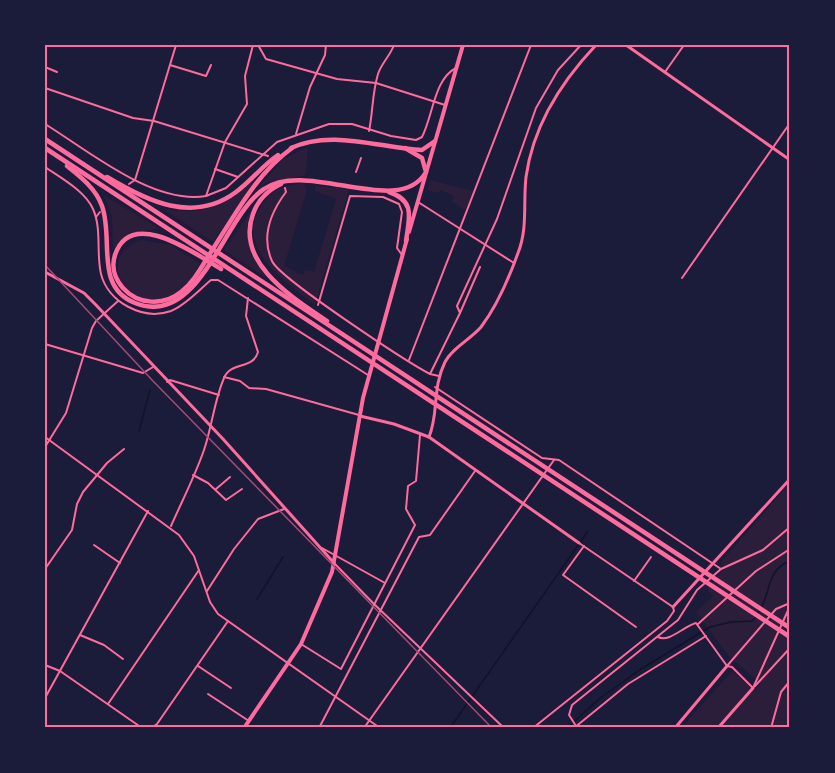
<svg xmlns="http://www.w3.org/2000/svg" width="835" height="773" viewBox="0 0 835 773" font-family="Karla,sans-serif">
<rect width="100%" height="100%" fill="#1b1b3a"/>
<g fill="#2a1e3b">
<path d="M308,147L306,175L266,183L256,191L283,159Z"/>
<path d="M257,178L213,242L162,208C205,218 226,204 257,178Z"/>
<path d="M431,180L473,191L465,210L452,201L454,196L441,190L438,193L427,190Z"/>
<path d="M303,183L307,190L284,266L303,275L305,270L314,272L336,199L315,191V186L349,189L315,305C287,284 235,250 260,208C271,190 282,186 303,183Z"/>
<path d="M104,195L160,229C140,231 124,232 113,251L112,217Z"/>
<path d="M257,202C242,233 246,253 268,279L224,250Z"/>
<path d="M141,240L170,245L200,263C194,274 188,286 177,293C135,321 89,259 141,240Z"/>
<path d="M790,483V728H681L732,671L754,691L761,684L728,655L696,612L713,596L707,589L723,570L721,562Z"/>
</g>
<g fill="none" stroke-linecap="round" stroke-linejoin="round">
<g stroke="#12122b" stroke-width="1.5">
<path d="M139,431L150,390"/>
<path d="M257,599L283,557"/>
<path d="M758,613C772,595 764,571 790,561"/>
<path d="M450,728L588,531"/>
<path d="M567,728L599,699L641,669L710,627L731,622L752,621L756,617"/>
</g>
<g stroke="#ff6b9d" stroke-width="2">
<path d="M258,45L266,59L337,79L376,83L445,105"/>
<path d="M170,65L206,76L211,65"/>
<path d="M45,67L57,72"/>
<path d="M665,72L684,45"/>
<path d="M45,88L133,118L154,121L268,156"/>
<path d="M45,124C89,151 153,205 206,196L225,142L247,104L245,76L253,45"/>
<path d="M369,131C373,112 372,94 378,74C381,64 390,56 394,45"/>
<path d="M296,134L310,87L325,55L326,45"/>
<path d="M45,167C61,178 85,191 93,209C102,229 96,253 101,274C108,302 143,321 171,311C186,305 199,290 211,280H218L368,375"/>
<path d="M215,169L238,177"/>
<path d="M356,172L361,158"/>
<path d="M129,184L135,180L176,45"/>
<path d="M285,188L286,192C271,212 261,237 272,261C279,278 407,362 430,374"/>
<path d="M206,196L226,188L277,142L329,124H352L391,136L416,140L422,137C433,116 434,79 456,68"/>
<path d="M418,202L514,263"/>
<path d="M96,217L100,212"/>
<path d="M480,267L460,313L457,306L497,219L536,108L558,70L581,45"/>
<path d="M682,278L790,123"/>
<path d="M318,305L350,196L383,197L399,204L402,212L397,248L402,255"/>
<path d="M45,344L143,373L153,367"/>
<path d="M409,360L531,45"/>
<path d="M439,376L430,374L460,313"/>
<path d="M224,377L240,381L249,388L266,389L359,415"/>
<path d="M167,382L170,380L219,395"/>
<path d="M435,387L542,458L559,460L721,569"/>
<path d="M45,437L179,535L194,556L210,602L218,614L380,728"/>
<path d="M45,447L66,413L92,328L96,321L118,301"/>
<path d="M193,475L208,483L226,500L242,489"/>
<path d="M216,489L230,477"/>
<path d="M171,526C182,501 195,476 204,450C212,427 214,401 224,378C231,361 253,370 258,352L246,316L248,298"/>
<path d="M94,545L120,563"/>
<path d="M584,546L563,575L636,627"/>
<path d="M322,548L385,583"/>
<path d="M334,563L374,604L504,728"/>
<path d="M45,569L72,530L77,504L83,492L107,463L124,449"/>
<path d="M634,581L651,557"/>
<path d="M207,591L234,549L258,519L284,509"/>
<path d="M698,624L756,571L790,549"/>
<path d="M80,635L104,645L123,659"/>
<path d="M658,637C669,643 684,626 696,623L727,666L732,667L753,688"/>
<path d="M301,644L341,669L415,525L406,509L408,486L416,481L420,435"/>
<path d="M45,665L60,671L142,728"/>
<path d="M198,666L231,688"/>
<path d="M727,666L776,609L790,603"/>
<path d="M755,686L790,648"/>
<path d="M753,688L790,606"/>
<path d="M208,694L249,721"/>
<path d="M45,698L148,511"/>
<path d="M108,704L199,570"/>
<path d="M576,726L569,715L572,705L678,620L697,590L721,569L763,550L790,527"/>
<path d="M151,728L157,724L228,621"/>
<path d="M319,728L419,537L430,535L475,471"/>
<path d="M364,728L554,460"/>
<path d="M533,728L667,621L674,611L673,607L579,543"/>
<path d="M574,728L628,684L706,636"/>
<path d="M771,728L781,692L790,681"/>
</g>
<g stroke="#ff6b9d" stroke-width="3">
<path d="M626,45L790,160"/>
<path d="M45,272L84,293L96,305L223,439L334,563"/>
<path d="M360,416L394,424L429,437L579,543"/>
<path d="M429,437C439,413 432,388 445,362C452,348 471,339 481,327C497,306 509,278 518,253C528,228 523,203 526,177C533,126 562,81 596,45"/>
<path d="M673,607L790,479"/>
<path d="M675,728L727,666"/>
<path d="M718,728L753,688"/>
</g>
<g stroke="#ff6b9d" stroke-width="4">
<path d="M409,232L463,45"/>
<path d="M244,728L301,644L332,572L363,398L407,239"/>
</g>
<g stroke="#ff6b9d" stroke-width="4.5">
<path d="M45,139L790,628"/>
<path d="M45,148L790,637"/>
<path d="M291,148C331,129 380,148 422,150L435,141"/>
<path d="M67,166C81,177 96,189 102,206C114,239 94,287 135,303C200,329 223,216 264,189C307,159 399,219 426,172L422,158L405,148"/>
<path d="M107,177C147,201 193,224 236,192C251,181 262,166 278,155"/>
<path d="M281,184C268,190 258,200 253,214C235,263 293,298 327,321"/>
<path d="M389,192C416,201 409,218 406,241"/>
<path d="M221,269C197,255 131,206 115,255C111,267 115,279 123,288C138,305 164,306 181,292C194,282 202,266 211,252C235,215 256,174 292,148"/>
</g>
<path stroke="#a44b75" stroke-width="1.5" d="M45,265L153,381L492,728"/>
</g>
<rect width="835" height="773" fill="none" stroke="#1b1b3a" stroke-width="93"/>
<rect x="46" y="46" width="742" height="680" fill="none" stroke="#ff6b9d" stroke-width="2"/>
</svg>
